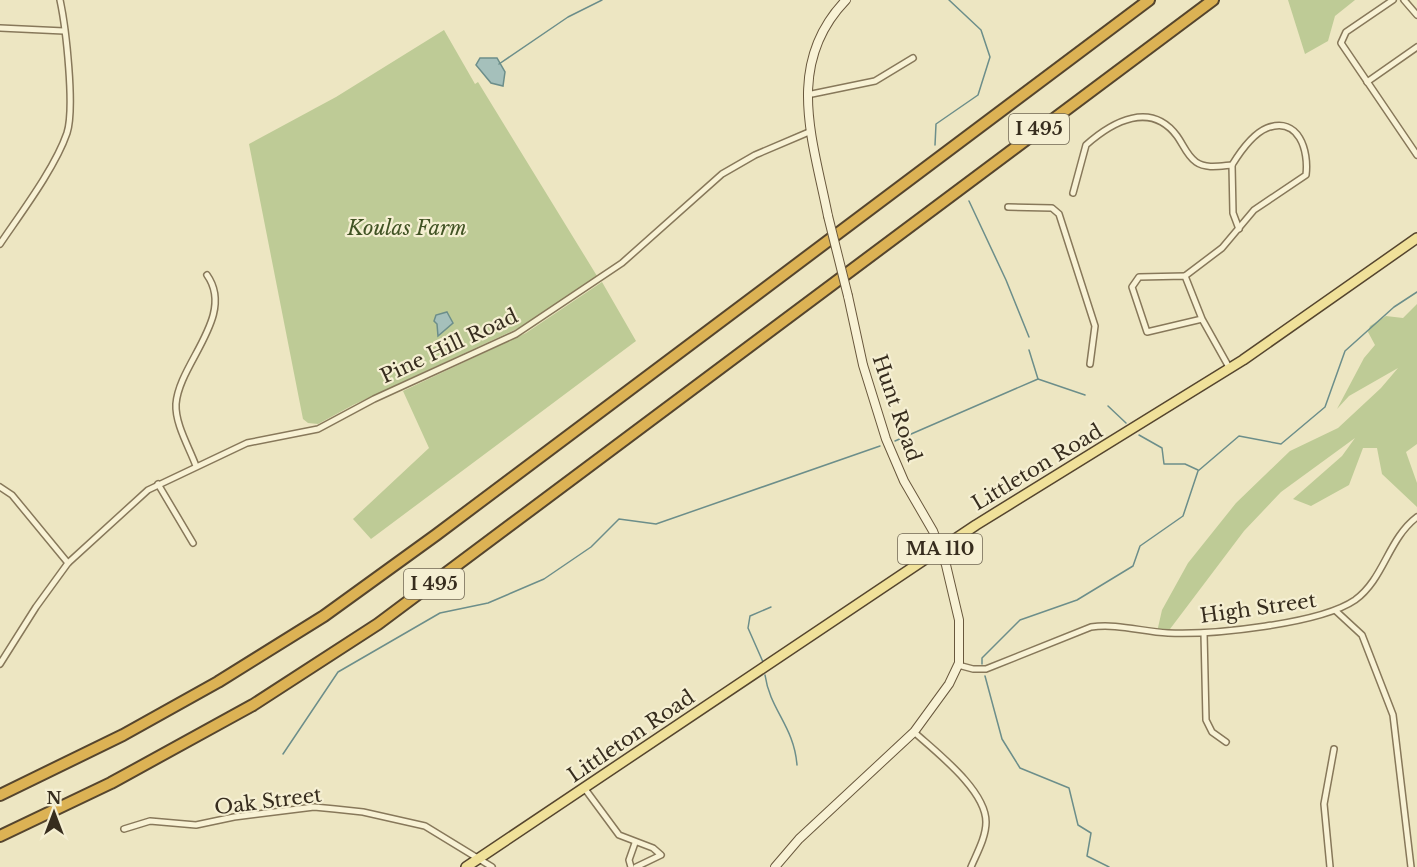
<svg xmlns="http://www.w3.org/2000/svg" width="1417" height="867" viewBox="0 0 1417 867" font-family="'Libre Baskerville',serif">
<rect width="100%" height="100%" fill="#ede6c2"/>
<g fill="#becb96">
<path d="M1288,0H1355L1335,16L1328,41L1305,54Z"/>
<path d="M444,30L475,84L478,82L597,276L521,327L353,405L318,424L308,423L303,419L249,144L336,97Z"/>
<path d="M602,282L636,341L371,539L353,519L429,448L403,391L526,333Z"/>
<path d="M1417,304V444L1406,452L1417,483V507L1382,474L1377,448H1363L1349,485L1311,506L1293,499L1342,456L1355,438L1281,492L1244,531L1167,633L1157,632L1162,610L1188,563L1236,503L1290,451L1338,428L1381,388L1398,368L1349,396L1337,409L1364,358L1375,345L1368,332L1370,326L1386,316L1403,318Z"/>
</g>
<g fill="#a5c0bb" stroke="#6c8e8a" stroke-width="1.5">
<path d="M480,58H497L505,72L503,86L491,83L476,65Z"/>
<path d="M447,312L453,323L438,336L437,324L434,321L436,315Z"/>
</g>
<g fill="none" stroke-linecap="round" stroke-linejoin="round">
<g stroke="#6c8e8a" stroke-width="1.5">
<path d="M499,64L568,17L602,0"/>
<path d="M935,145L936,124L978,95L990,57L981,30L949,0"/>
<path d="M969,201L1006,280L1029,337"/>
<path d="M1029,350L1038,379L1085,395"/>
<path d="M1108,406L1126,423"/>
<path d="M1139,435L1162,448L1164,464H1185L1198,470"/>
<path d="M895,441L1038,379"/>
<path d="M763,662L748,628L750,616L771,607"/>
<path d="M982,664V658L1020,620L1077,600L1133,566L1140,546L1183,516L1198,471L1239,436L1281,444L1325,407L1345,351L1394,307L1417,292"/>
<path d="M765,675C770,710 794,726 797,765"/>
<path d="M985,676L1002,739L1020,768L1069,788L1078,825L1091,833L1087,856L1109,867"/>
<path d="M283,754L338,672L440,613L488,603L544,579L591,547L619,519L656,524L880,446"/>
</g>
<defs>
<g id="street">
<path d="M1393,0L1346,32L1341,43L1417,155"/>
<path d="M1404,0L1417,15"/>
<path d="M0,28L64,31"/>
<path d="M1367,82L1417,47"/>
<path d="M807,95L875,81L913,58"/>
<path d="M1232,165L1233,213L1239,229"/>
<path d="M1073,193L1086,145C1113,121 1151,101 1177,136C1183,144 1187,156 1196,162C1206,169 1220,166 1232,165C1240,152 1252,134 1267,128C1299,116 1309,151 1306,175L1254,210L1222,248L1185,276"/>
<path d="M1008,207L1052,208L1059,214L1095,326L1090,364"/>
<path d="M0,244C21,213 55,168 67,133C75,108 66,28 60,0"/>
<path d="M1202,319L1185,276L1139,277L1132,287L1147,332L1202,319L1230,369"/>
<path d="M196,466C189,447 175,424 176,404C179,363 236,316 207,275"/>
<path d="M158,484L193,543"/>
<path d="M0,487L12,495L68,563"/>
<path d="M1336,611L1362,635L1393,715L1411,867"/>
<path d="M1204,633L1206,720L1212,732L1226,742"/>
<path d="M0,664L36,607L68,563L148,490L247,443L318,429L374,399L516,334L622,263L722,174L755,155L809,132"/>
<path d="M958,665L973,669H986L1091,627C1117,623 1143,632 1168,633C1212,635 1320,624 1355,600C1384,579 1388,539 1417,517"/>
<path d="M914,732C936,752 986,790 986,822C986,837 977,853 971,867"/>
<path d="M585,789L619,835L653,848L661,855L636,867"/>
<path d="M124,829L150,821L196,825L234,817L314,807L335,809L363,812L425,826L492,867"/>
<path d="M631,867L629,860L635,843"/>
<path d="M1330,867L1324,804L1334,749"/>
</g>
<g id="secondary">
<path d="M828,216C813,140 784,64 846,0"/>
<path d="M775,867L799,839L914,732L949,684L959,663V620L946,565L933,531L904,481L886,439L863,365L848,296"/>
</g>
<path id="primary" d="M466,867L976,525L1243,360L1417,238"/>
<g id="highway">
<path d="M0,795L123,735L218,682L324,616L436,535L1149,0"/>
<path d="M0,836L111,783L253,705L378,624L1213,0"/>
</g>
</defs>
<use href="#street" stroke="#87785a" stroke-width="8"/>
<use href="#secondary" stroke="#69583d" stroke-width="10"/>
<use href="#primary" stroke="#55452e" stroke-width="12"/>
<use href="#highway" stroke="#55452e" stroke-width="14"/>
<use href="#street" stroke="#f8f2d5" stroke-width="5"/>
<use href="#secondary" stroke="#f8f2d5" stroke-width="8"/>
<use href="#primary" stroke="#f0e19a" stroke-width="9"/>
<use href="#highway" stroke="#dcb254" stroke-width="10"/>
<defs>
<path id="secondary-bridge" d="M828,216L848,296"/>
</defs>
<use href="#secondary-bridge" stroke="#69583d" stroke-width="10" stroke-linecap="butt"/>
<use href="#secondary-bridge" stroke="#f8f2d5" stroke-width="8"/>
</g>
<g text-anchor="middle" stroke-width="4.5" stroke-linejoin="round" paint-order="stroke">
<g fill="#f5efd2" stroke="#706754" stroke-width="1.5">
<rect x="1009" y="114" width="60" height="30" rx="4.5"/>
<rect x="898" y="534" width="84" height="30" rx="4.5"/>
<rect x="404" y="569" width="60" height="30" rx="4.5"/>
</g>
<g font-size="18" font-weight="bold" fill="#372d1e">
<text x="1039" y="135">I 495</text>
<text x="940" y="555">MA 110</text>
<text x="434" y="590">I 495</text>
</g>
<g font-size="20" font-style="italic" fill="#415324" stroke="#f5efd2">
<text x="407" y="235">Koulas Farm</text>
</g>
<g font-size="20" fill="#372d1e" stroke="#f5efd2">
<text transform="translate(449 346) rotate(-25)" y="7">Pine Hill Road</text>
<text transform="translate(897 408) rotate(71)" y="7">Hunt Road</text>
<text transform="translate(1037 467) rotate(-31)" y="7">Littleton Road</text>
<text transform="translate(1258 608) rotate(-8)" y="7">High Street</text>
<text transform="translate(631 736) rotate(-34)" y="7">Littleton Road</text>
<text transform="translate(268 801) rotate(-7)" y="7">Oak Street</text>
</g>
</g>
<g transform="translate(54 813)" stroke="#f5efd2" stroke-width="4.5" paint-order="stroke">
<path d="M0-4.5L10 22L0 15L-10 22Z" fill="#372d1e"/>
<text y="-9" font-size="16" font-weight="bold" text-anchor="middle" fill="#372d1e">N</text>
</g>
</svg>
